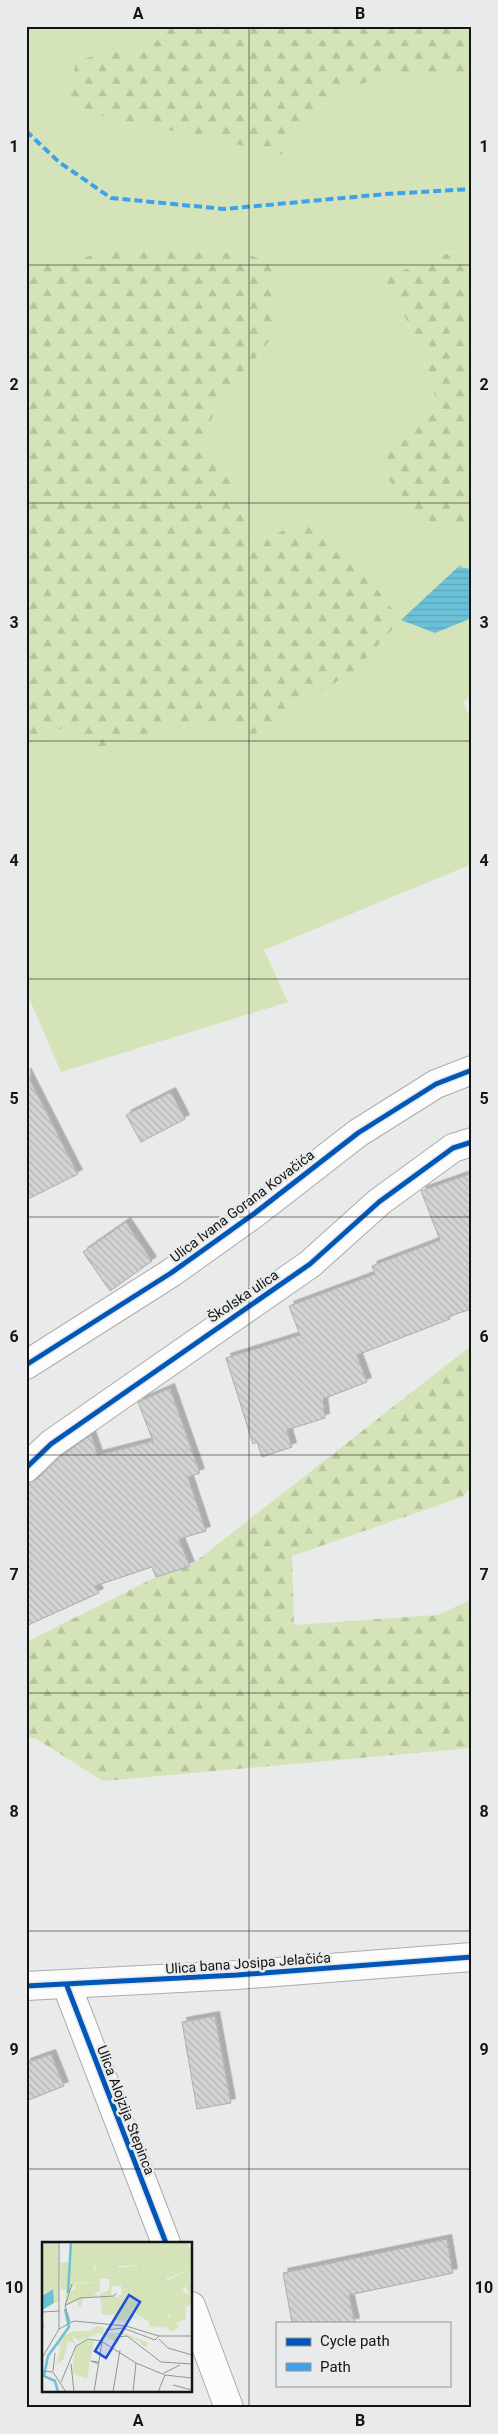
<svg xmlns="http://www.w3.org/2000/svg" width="498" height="2434" viewBox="0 0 498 2434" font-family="Roboto,sans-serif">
<defs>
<pattern id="forest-firs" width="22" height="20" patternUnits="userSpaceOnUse" patternTransform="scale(1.25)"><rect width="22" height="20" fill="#d5e4b8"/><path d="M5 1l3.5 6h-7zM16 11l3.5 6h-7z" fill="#b6c39d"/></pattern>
<pattern id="water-rules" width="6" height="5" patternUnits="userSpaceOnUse" patternTransform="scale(1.25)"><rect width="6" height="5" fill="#6bc1d7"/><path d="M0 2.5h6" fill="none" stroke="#5ca5b8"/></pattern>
<pattern id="building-back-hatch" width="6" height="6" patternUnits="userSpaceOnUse" patternTransform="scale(1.25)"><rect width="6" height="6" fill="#d2d3d3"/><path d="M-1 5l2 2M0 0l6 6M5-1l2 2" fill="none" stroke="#b3b4b4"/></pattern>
<filter id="shadow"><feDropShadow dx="4.5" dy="-4.5" stdDeviation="0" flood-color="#0004"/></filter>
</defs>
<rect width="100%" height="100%" fill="#e9eaea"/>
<path fill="#d5e4b8" d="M26,26H168L149,50L109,52L286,154C304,112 344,85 388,76C410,71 448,76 472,77V258L462,248L382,278C406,315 424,353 435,396L409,432L385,454L431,522L462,524C466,529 473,538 472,545C467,564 418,605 402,620L435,632L472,618V697L463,701L472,722V864L264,950L288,1002L61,1072L26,991V747L63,728L90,750L178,725L216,721L401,620L382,597L289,528L253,544L229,480L205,439L214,412L269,341L243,253L124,250L67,260L26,263Z"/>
<g fill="url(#forest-firs)">
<path d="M168,26H472V77C448,76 410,71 388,76C344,85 304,112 286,155L79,111L69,99L76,61L109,52L149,50Z"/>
<path d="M462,248L472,258V539L462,524L431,522L414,510L384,474L385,454L409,432L435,396C424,353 406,314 382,278Z"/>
<path d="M124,250L243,253L270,262L279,298L269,341L214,412L205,439L229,480L253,544L289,528L314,522L364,573L401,620L356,669L245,740L216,721L178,725L90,750L63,728L26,747V263L67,260Z"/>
<path d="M472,546V569L458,567Z"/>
<path d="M472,1345V1486L462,1497L292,1556L294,1625L438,1615L472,1599V1748L103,1781L35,1738L26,1739V1642L156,1577L190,1566Z"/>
</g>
<path fill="url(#water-rules)" d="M458,567L472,569V618L435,633L401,620Z"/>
<g fill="url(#building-back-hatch)" stroke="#acadad" filter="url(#shadow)">
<path d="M26,1072L78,1174L26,1200Z"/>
<path d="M171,1092L185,1119L141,1142L126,1115Z"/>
<path d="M472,1173V1309L449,1316L450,1319L357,1355L367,1382L323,1399L325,1418L287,1430L292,1447L262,1457L257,1442L253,1444L226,1358L300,1335L289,1306L375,1274L372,1266L440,1240L421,1191Z"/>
<path d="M126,1222L152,1261L110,1291L83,1252Z"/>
<path d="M170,1388L200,1473L188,1477L206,1531L179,1539L190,1566L156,1577L152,1567L95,1586L99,1593L26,1626V1483L37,1479L61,1456L91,1435L98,1455L153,1441L138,1402Z"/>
<path d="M215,2016L231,2103L197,2109L182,2022Z"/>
<path d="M51,2054L64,2086L26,2101V2063Z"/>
<path d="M447,2239L453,2273L349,2295L355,2323H292L283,2273Z"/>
</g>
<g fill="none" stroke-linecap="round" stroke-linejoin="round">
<defs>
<g id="minor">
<path d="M26,1468L51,1444L310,1264L379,1202L453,1148L472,1142"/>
<path d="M26,1986L237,1975L472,1957"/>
<path d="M67,1986L166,2243"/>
<path d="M191,2306L229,2408"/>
</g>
<path id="secondary" d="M26,1365L171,1273L255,1213L358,1133L436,1084L472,1070"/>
</defs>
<use href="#minor" stroke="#abacac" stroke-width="30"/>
<use href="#secondary" stroke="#abacac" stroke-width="30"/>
<use href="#minor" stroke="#fcfcfc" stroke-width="28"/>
<use href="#secondary" stroke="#fcfcfc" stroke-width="28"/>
<path stroke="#3da2ea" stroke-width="4" stroke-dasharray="8 4" stroke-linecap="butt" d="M26,131L59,162L111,198L224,209L386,194L472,189"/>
<defs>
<g id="cycleway">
<path d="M26,1365L171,1273L255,1213L358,1133L436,1084L472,1070"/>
<path d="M26,1468L51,1444L310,1264L379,1202L453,1148L472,1142"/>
<path d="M26,1986L237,1975L472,1957"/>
<path d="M67,1986L166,2243"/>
</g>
</defs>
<use href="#cycleway" stroke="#e8eaeb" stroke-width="8"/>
<use href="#cycleway" stroke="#0057b8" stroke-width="5"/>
</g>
<path fill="none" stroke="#131414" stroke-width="1" stroke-opacity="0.55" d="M249,26V2408M26,265H472M26,503H472M26,741H472M26,979H472M26,1217H472M26,1455H472M26,1693H472M26,1931H472M26,2169H472"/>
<g text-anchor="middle" stroke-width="5" stroke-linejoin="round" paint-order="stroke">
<g font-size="14" fill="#131414" stroke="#e8eaeb">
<text transform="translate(242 1206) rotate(-37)" y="5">Ulica Ivana Gorana Kovačića</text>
<text transform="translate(243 1296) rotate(-34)" y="5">Školska ulica</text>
<text transform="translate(248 1963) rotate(-4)" y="5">Ulica bana Josipa Jelačića</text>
<text transform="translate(126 2110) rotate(69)" y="5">Ulica Alojzija Stepinca</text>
</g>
</g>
<g transform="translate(42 2242)">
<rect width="150" height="150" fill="#e9eaea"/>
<path d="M30,0L101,1L99,4H103L104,7L79,11L106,16L107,10L111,11L114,23L121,15H116L115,12L133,16L150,9V18L124,36L125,39L146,28L150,50L147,52L144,44L140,49L150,54V62L144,65V77L134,81L128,71L121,84L108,85L106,79L94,72L92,65L88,73L97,75L88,76L87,80L73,78V73H64L70,70L81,72L88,64L75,53H86L92,50L89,49L91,45L103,42L106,45L103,35L97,36L95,32L102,27V21L96,27L93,25L96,23L73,24L58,29V49L51,53H58L40,57V65H36L35,58L24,62L23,73L24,48H19L18,21L27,20V2ZM52,15L56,40L33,42V48L28,49L35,38L32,36L36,32L41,37ZM135,52L137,57L136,70L139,61H145L143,66L140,64L141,71L137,74L133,68L124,69L123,62L128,57L136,58ZM0,2L16,3L17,60L12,61L7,14L0,10Z" fill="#d5e4b8" fill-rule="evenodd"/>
<path d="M101,0H145L150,9L133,16L115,12L123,17L114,23L111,11L107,10L106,17L79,11L103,7V4H99ZM0,10L7,12L12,45L0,54ZM54,14L52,28L57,30L56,40L30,41L35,39L31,36L36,32L41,37L44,27ZM150,18V38L145,28L123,38L135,26ZM103,21L100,30L95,32L97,36L105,34L106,45L104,42L91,45L89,49L93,50L80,54L79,44H70L69,53H63L79,56L89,62L85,66L87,73L60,72L58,52L67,48V37H58V28L74,22L77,26L96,23L93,26L96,27L99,22ZM136,51L137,57L136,69L139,61L145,60L142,67L140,64L142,71L135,74L133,68L124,69L123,62L127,57L136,58ZM112,56L119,60L123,67L122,72L118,62L115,69L108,61L100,66L103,60ZM130,71L137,86L128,90L126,85L115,86L120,84ZM54,84L63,86L61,91H82L106,101L104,105L99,103V100L82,93H72L78,97L76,101L57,91L37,99L30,93L33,102L26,99L22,117L14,123L19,105L13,103L20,94L32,89H48Z" fill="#d5e4b8"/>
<path d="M43,98H52L45,137L30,131L33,106Z" fill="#d5e4b8"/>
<path d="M11,47L12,61L0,68V54Z" fill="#6bc1d7"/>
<path fill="none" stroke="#6bc1d7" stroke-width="2.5" d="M26,51L29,0M16,150L13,139L2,134L6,114L27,85L23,67"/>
<path fill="none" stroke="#939494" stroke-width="1" d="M0,1H17M24,63L38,56L72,54L74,51M0,70L18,69M0,70L1,86M28,80L23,64L30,42M17,87V0M64,88L81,86L113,98L117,94M76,95L85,94L119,120L150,122M117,97L126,106L150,113M0,116L17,87L32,79L84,84L117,94H150M29,122L32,150M57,122L49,119L57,120M0,129L11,130L24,150M11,129L13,111M122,131L138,123M123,133L150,136M19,140L34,104L46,97L59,99L94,121L123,133M131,143L150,148M52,150L60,100M71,150L78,108M91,150L94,121M116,150L123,133"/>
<path fill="#1d4ed8" fill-opacity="0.15" stroke="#1d4ed8" stroke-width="2.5" d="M87,53L98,60L64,116L53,109Z"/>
<rect width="150" height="150" fill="none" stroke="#131414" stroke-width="2.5"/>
</g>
<rect width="498" height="2434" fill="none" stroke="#e8eaeb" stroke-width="55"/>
<rect x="276" y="2322" width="175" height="65" fill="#e8eaeb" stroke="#939495"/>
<rect x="286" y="2338" width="25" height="8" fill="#0057b8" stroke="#939495"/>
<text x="320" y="2346" font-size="15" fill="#131414">Cycle path</text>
<rect x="286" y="2363" width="25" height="8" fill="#3da2ea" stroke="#939495"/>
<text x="320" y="2372" font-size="15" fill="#131414">Path</text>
<rect x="28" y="28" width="442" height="2378" fill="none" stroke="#131414" stroke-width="2"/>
<g font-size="16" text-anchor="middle" font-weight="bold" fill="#131414">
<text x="138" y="19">A</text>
<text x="360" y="19">B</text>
<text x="14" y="152">1</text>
<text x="484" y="152">1</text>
<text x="14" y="390">2</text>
<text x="484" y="390">2</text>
<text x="14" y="628">3</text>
<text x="484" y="628">3</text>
<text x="14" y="866">4</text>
<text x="484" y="866">4</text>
<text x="14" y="1104">5</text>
<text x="484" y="1104">5</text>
<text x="14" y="1342">6</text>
<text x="484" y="1342">6</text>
<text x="14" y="1580">7</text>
<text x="484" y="1580">7</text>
<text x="14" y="1817">8</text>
<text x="484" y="1817">8</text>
<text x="14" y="2055">9</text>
<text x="484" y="2055">9</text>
<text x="14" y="2293">10</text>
<text x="484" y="2293">10</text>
<text x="138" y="2426">A</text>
<text x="360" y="2426">B</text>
</g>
</svg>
